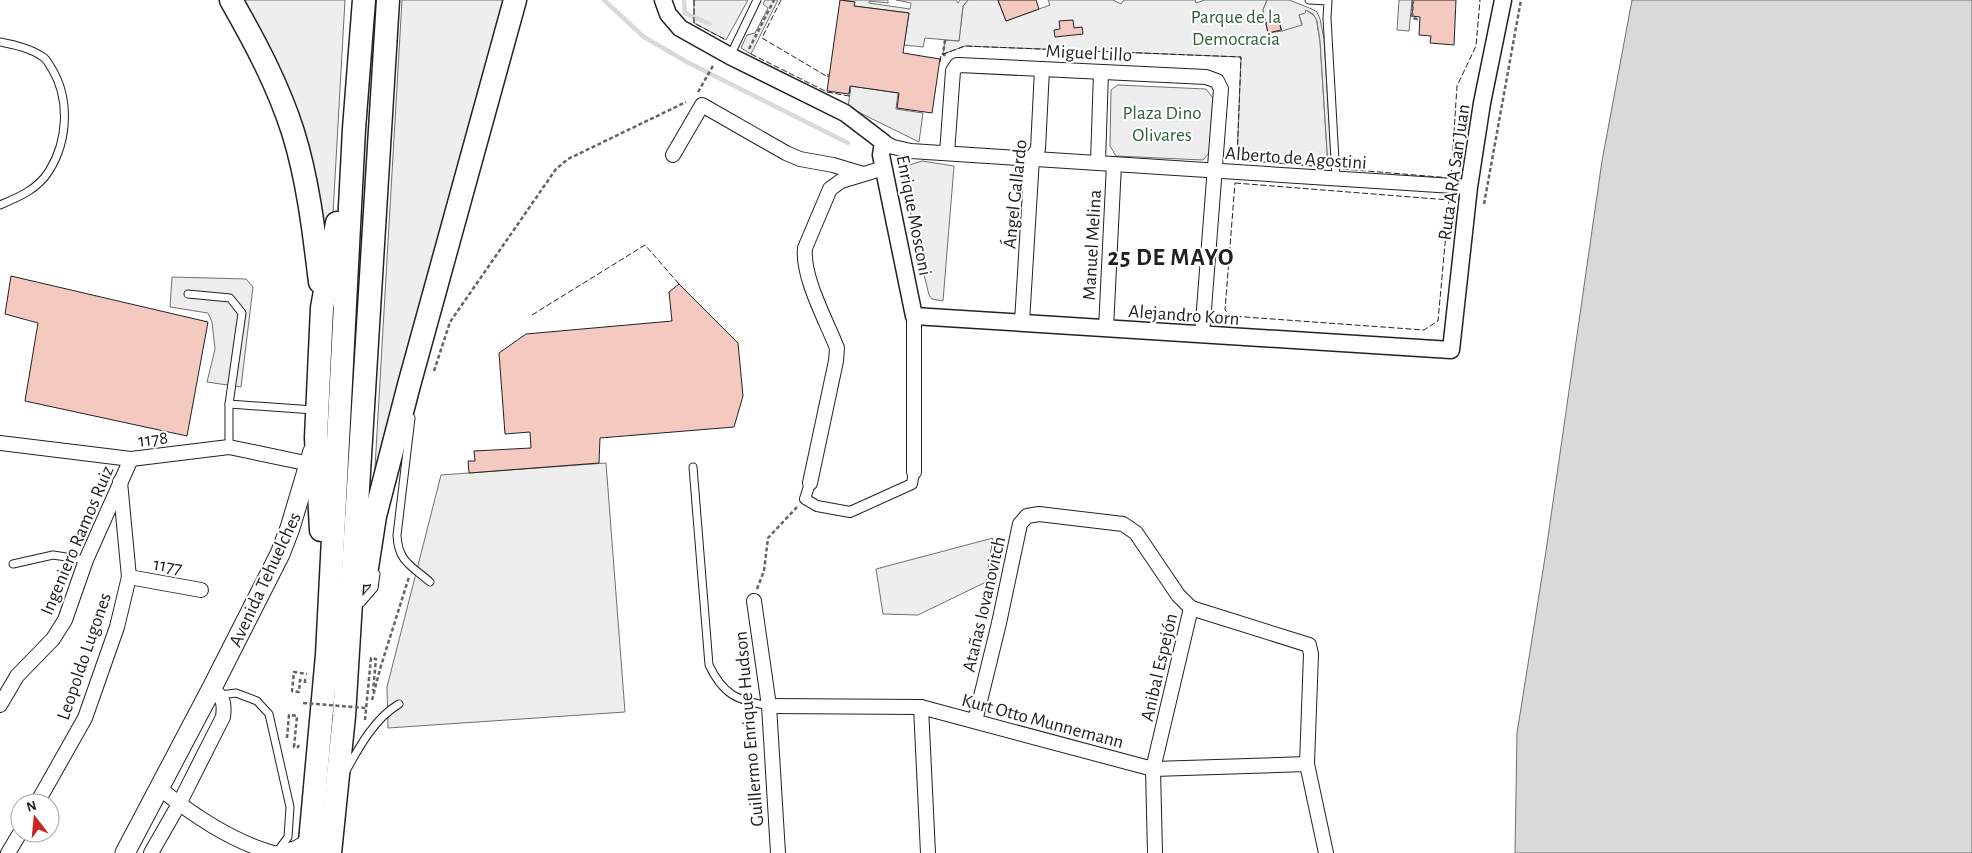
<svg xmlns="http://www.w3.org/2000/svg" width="1972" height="853" viewBox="0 0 1972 853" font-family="'Alegreya Sans',sans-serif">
<rect width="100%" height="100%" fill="#fff"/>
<g fill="#eee" stroke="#6f6f6f">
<path d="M234,0H345L330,267L306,176Z"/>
<path d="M402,0H507L373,502Z"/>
<path d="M694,0H748L726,40L694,23Z"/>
<path d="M968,0H998L1006,21L1050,5L1048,0H1113L1121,4L1124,0H1195L1196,3L1205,0H1267L1263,10L1268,33L1282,31L1302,24L1299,15L1306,10L1316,17L1320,41L1328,167L1237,160L1241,57L965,46L943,54L945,40L959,41L963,6Z"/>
<path d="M1118,85L1206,89L1213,98L1209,153L1203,160L1116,156L1110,146L1111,90Z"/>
<path d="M922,161L954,166L943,301L932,299L929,295L916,242L904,176L903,167Z"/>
<path d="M993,538L986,582L918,615L883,614L876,569Z"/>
</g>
<g fill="#ededed" stroke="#6f6f6f">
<path d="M765,0H778L751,54L741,48L747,35L755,33L768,8L763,4Z"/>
<path d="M842,0H888V3L869,1V3L910,9L911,3L896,0H956L958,3L960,0H968L963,6L959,41L925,38L923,47L904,45L909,13L854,6V2Z"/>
<path d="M1267,0H1289L1312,9L1317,12L1320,19L1324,39L1332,168L1328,167L1320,41L1317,21L1313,14L1306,10L1305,13L1299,15L1302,25L1282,31L1279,20L1266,23L1263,10Z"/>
<path d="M1399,0H1412L1409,31L1397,30Z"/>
<path d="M851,86L898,93L896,109L923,113L919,142L848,107Z"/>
<path d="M172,277L246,279L253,287L241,387L207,382L215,349L212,322L208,313L170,307Z"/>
<path d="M606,463L625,712L388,728L387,687L441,475Z"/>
</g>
<path fill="#d9d9d9" stroke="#6f6f6f" d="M1632,0H1972V853H1515L1517,733L1546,551L1602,161Z"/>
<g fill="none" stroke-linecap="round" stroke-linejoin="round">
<g stroke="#d9d9d9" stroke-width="4.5">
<path d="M604,0L644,37L687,62L848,143"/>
<path d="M684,0L685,13L710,24"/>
</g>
</g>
<g fill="#f3c9c0" stroke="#222">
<path d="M840,0L855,2L854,6L909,13L903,53L940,59L932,113L897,108L899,93L850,86L849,94L827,91Z"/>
<path d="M998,0H1036L1039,9L1006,21Z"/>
<path d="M1413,0H1456L1454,45L1430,43L1431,36L1419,35L1420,17L1412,16Z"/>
<path d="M1073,20L1074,28L1082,27L1083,34L1055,37L1054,30L1060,29L1059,21Z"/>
<path d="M1279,20L1281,30L1268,33L1266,23Z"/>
<path d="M11,276L208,322L187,436L25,401L38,323L5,314Z"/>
<path d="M679,284L738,343L743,396L734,427L600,438L599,463L469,473L468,461H475L474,451L531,448L530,432L505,434L499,353L526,334L672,321L669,292Z"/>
</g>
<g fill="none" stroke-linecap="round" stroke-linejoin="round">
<defs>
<g id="service">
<path d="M1309,0L1328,1L1327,18L1336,178"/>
<path d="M0,42C15,45 30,48 43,57C47,59 49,65 52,69C70,99 68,141 49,171C38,189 19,197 0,205"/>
<path d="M730,56L757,0"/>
<path d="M188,294L230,298L242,313L229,404V447"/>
<path d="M229,404L314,410"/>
<path d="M411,418L397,535C398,562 412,566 430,582"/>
<path d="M693,467L709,665C724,696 737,700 769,706"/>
<path d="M13,564L53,555L86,560"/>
<path d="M361,603L374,588L376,574"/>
<path d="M220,695L236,693L257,701L269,714L290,807L288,837L277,852"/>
<path d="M346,771C359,747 375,718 399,704"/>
</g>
<path id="pedestrian" d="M810,483L805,499L817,506L850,512L912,484L914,472"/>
<g id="minor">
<path d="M883,142L893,147L911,151L1469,187"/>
<path d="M947,153L953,71L957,65H959L1206,77L1217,81L1221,89L1202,335"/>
<path d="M673,155L702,105L786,153L800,159L833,165L863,174"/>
<path d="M1098,162L1101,72"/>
<path d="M914,316V472"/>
<path d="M1022,322L1032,158L1038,149L1042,69"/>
<path d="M1106,329L1114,164"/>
<path d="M0,443L131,459L229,447L310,464"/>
<path d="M810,483L836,361L837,348C826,320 802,277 805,248L830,189L841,181L884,168"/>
<path d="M129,577L201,590"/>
<path d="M754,601L769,706L778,853"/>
<path d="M0,705L17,676L53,639L65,620L86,560L131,459"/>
<path d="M769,706L921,707L1153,769L1307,764"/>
<path d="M921,707L928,853"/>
<path d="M975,721L999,623L1020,524L1027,516L1039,514L1123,524L1136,533L1178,595L1191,608L1309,645L1311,654L1307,764L1326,853"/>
<path d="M159,788C193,815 231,841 273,853"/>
<path d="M37,803L85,718L117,627L129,577L120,482"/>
<path d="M8,853L20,833"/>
<path d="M151,853L179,804L223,717C225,703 223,697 212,689"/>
<path d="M278,853L296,848L311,839"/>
<path d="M1155,853L1153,769L1191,608"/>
</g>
<path id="tertiary" d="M663,0L668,14L680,28L730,56L845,113L883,142L881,155L914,316L1451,350L1469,187L1482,103L1503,0"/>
<path id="secondary" d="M125,853L213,686L280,554L290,528L313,451"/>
<g id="trunk">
<path d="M231,0C255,42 278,85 293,132C308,180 314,232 320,282"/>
<path d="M321,530L316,438L322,308L337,223"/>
<path d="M366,574L375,516L409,385L515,0"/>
<path d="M309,853L327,655L354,129L364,0"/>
<path d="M330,853L344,716L388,0"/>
</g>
</defs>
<use href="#service" stroke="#222" stroke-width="9"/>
<use href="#pedestrian" stroke="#222" stroke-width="12"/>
<use href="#minor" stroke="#222" stroke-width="16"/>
<use href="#tertiary" stroke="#222" stroke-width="19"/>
<use href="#secondary" stroke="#222" stroke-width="21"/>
<use href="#trunk" stroke="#222" stroke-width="25"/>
<g stroke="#646464" stroke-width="2.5" stroke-dasharray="4 2.5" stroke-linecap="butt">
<path d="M1413,0L1412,18L1417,19V17"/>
<path d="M945,40L943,54L947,57"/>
<path d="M749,49L774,0"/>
<path d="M698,92L714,64"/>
<path d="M1484,204L1521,0"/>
<path d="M434,371L450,322L556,169L568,159L686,102"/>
<path d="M757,589L764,571L768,538L797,507"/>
<path d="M305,683V680H300L299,692L292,691L294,672L307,674"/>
<path d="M372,700L380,669L409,577"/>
<path d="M365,720L371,658L376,659L373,691"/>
<path d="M287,738L289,715L297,716L294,747H298L299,745"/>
</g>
<use href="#service" stroke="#fff" stroke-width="7"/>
<use href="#pedestrian" stroke="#fff" stroke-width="10"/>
<use href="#minor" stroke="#fff" stroke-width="14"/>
<use href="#tertiary" stroke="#fff" stroke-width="16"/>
<use href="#secondary" stroke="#fff" stroke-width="19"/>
<use href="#trunk" stroke="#fff" stroke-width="22"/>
<path stroke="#646464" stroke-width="2.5" stroke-dasharray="4 2.5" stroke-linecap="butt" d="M303,703L366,708"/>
<g stroke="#222" stroke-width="1" stroke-dasharray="6 2.5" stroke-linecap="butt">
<path d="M694,0V23L726,40"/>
<path d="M781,0L762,38L828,77V74"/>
<path d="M751,54L827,92L849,96L850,91"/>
<path d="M940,62L941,55L965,46L1241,57L1237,160L1325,167"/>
<path d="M1343,169L1451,178L1457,86L1476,46L1480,0"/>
<path d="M1235,183L1449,200L1438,321L1424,330L1231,316L1225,310Z"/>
<path d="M532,315L645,245L679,284"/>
</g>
</g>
<g text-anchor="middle" stroke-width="4" stroke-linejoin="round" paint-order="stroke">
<g font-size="19" fill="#2f5e38" stroke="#fff">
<text x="1236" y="23">Parque de la<tspan x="1236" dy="22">Democracia</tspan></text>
<text x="1162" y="119">Plaza Dino<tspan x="1162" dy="22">Olivares</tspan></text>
</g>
<g font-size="19" fill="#222" stroke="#fff">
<text transform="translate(1089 52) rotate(3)" y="7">Miguel Lillo</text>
<text transform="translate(1296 157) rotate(4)" y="7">Alberto de Agostini</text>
<text transform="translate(1453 172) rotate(-82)" y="7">Ruta ARA San Juan</text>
<text transform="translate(1014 194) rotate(-84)" y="7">Ángel Gallardo</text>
<text transform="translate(915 215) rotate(79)" y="7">Enrique Mosconi</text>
<text transform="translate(1091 245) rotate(-87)" y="7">Manuel Melina</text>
<text transform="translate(1184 314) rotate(4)" y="7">Alejandro Korn</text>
<text transform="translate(153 438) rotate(-7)" y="7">1178</text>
<text transform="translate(76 540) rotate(-67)" y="7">Ingeniero Ramos Ruiz</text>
<text transform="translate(168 565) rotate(10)" y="7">1177</text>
<text transform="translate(264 579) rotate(-65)" y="7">Avenida Tehuelches</text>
<text transform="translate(983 604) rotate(-77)" y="7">Atañas Iovanovitch</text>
<text transform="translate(83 656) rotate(-71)" y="7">Leopoldo Lugones</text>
<text transform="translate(1158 667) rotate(-77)" y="7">Anibal Espejón</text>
<text transform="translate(1043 720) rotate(15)" y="7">Kurt Otto Munnemann</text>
<text transform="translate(748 729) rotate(-95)" y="7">Guillermo Enrique Hudson</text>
</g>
<g font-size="24" font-weight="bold" letter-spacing="1" fill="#222" stroke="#fff">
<text x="1171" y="265">25 DE MAYO</text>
</g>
</g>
<g transform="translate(35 818) rotate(344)"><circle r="24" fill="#ffffff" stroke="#a7a7a7"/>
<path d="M0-4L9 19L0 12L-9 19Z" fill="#c62828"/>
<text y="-8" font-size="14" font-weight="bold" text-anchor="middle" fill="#222222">N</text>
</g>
</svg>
